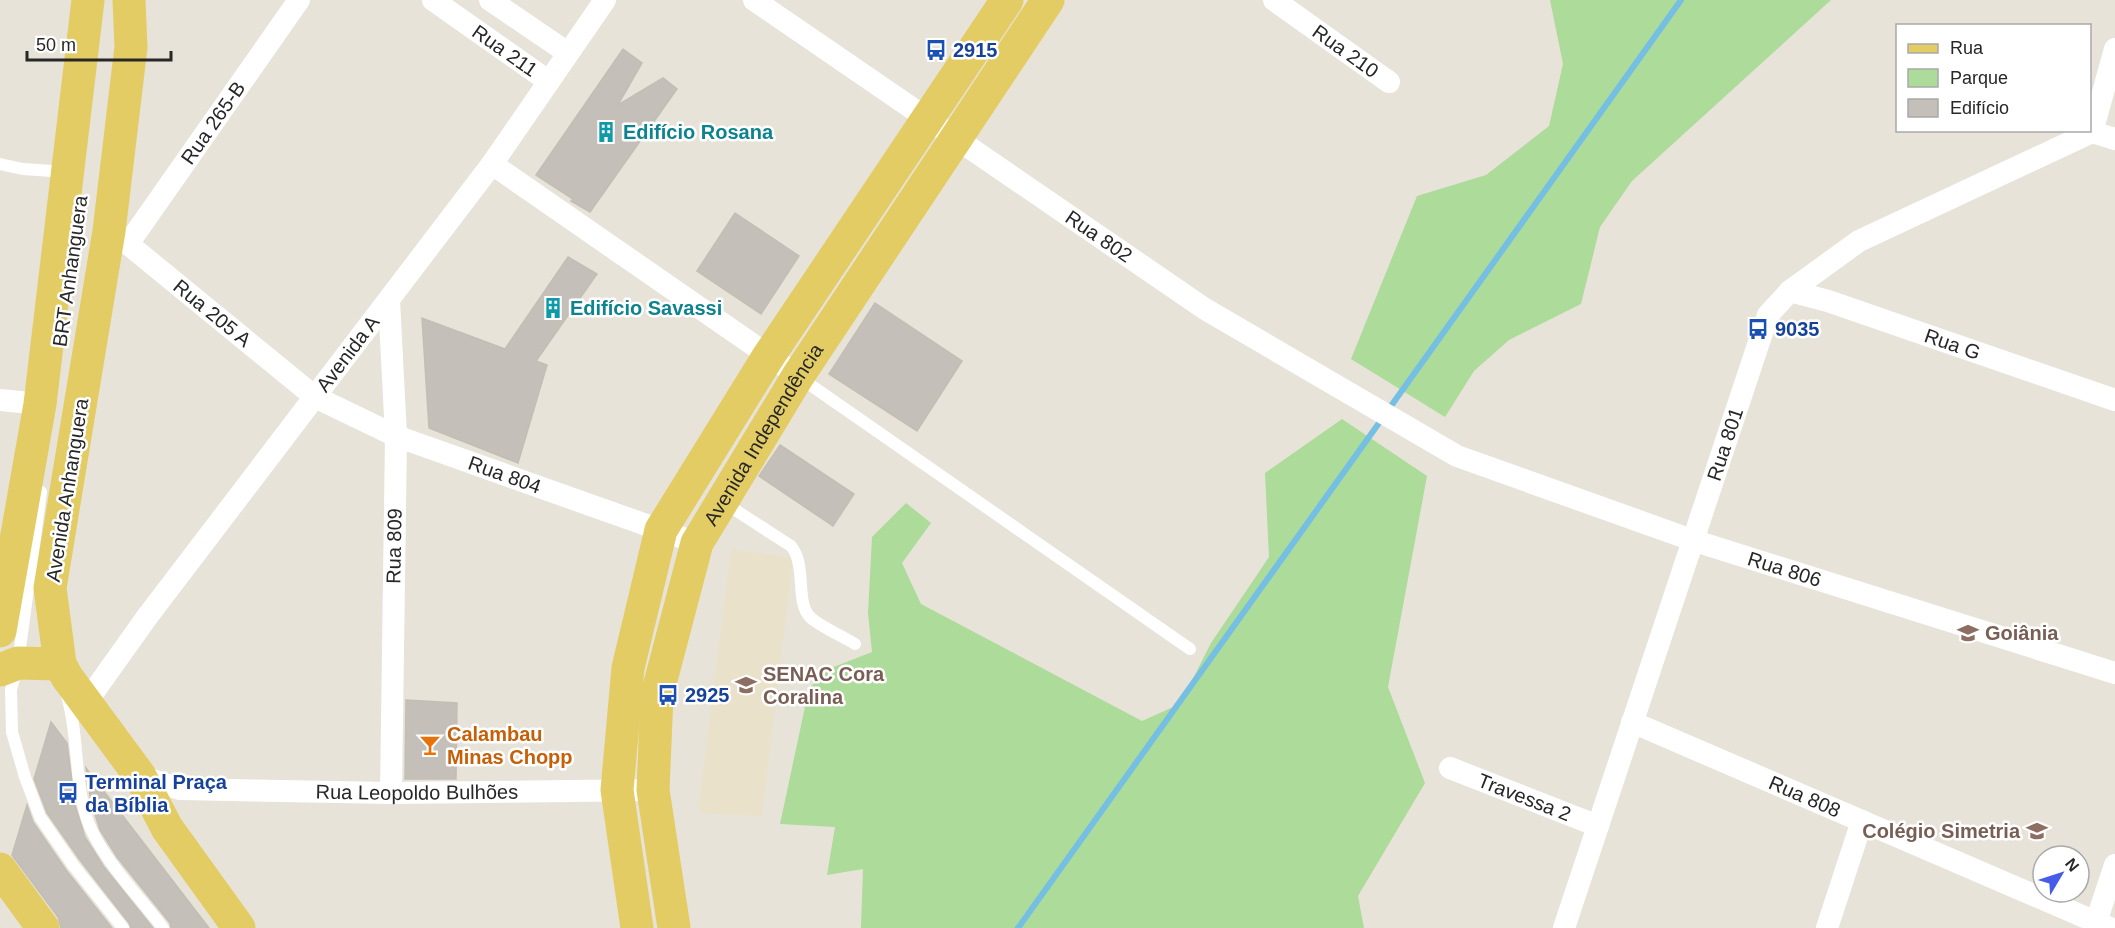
<svg xmlns="http://www.w3.org/2000/svg" width="2115" height="928" viewBox="0 0 2115 928" font-family="Helvetica,sans-serif">
<rect width="100%" height="100%" fill="#e8e3d9"/>
<path fill="#e9e1ca" d="M731,549L793,558L762,816L698,813Z"/>
<g fill="#acdb9a">
<path d="M1550,0H1831L1632,181L1600,227L1581,304L1509,340L1474,371L1445,417L1351,359L1417,196L1486,175L1549,126L1563,64Z"/>
<path d="M1342,419L1427,476L1388,687L1425,783L1358,896L1364,928H861L863,869L827,875L835,827L780,824L809,688L831,668L872,652L868,613L872,537L906,503L931,523L902,563L921,604L1142,721L1180,704L1211,643L1269,557L1265,473Z"/>
</g>
<g fill="none" stroke-linecap="round" stroke-linejoin="round">
<g stroke="#74bfe3" stroke-width="6">
<path d="M1391,406L1681,0"/>
<path d="M1018,928L1379,423"/>
</g>
</g>
<g fill="#c4bfb9" stroke="#c3beb4" stroke-width="1.5">
<path d="M623,49L642,63L618,105L663,78L677,89L590,212L571,201L573,199L536,175Z"/>
<path d="M735,213L799,256L761,314L697,271Z"/>
<path d="M568,257L597,274L536,361L547,365L518,463L429,428L422,318L505,349Z"/>
<path d="M875,303L962,361L917,431L829,374Z"/>
<path d="M780,445L854,494L833,526L759,476Z"/>
<path d="M406,700L457,703L456,779H405Z"/>
<path d="M51,722L67,743L75,805L85,837L104,867L153,928H131L129,923L80,860L47,813L34,779Z"/>
<path d="M86,768L209,928H171L170,923L117,857L100,830L91,802Z"/>
<path d="M27,805L33,822L66,870L112,928H61L58,917L12,855Z"/>
</g>
<g fill="none" stroke-linecap="round" stroke-linejoin="round">
<g stroke="#fff" stroke-width="12">
<path d="M0,164L23,169L67,172"/>
<path d="M799,377L1190,649"/>
<path d="M41,492L18,663L11,690L12,732L25,777L40,817L73,865L123,928"/>
<path d="M723,502L791,546C807,565 795,602 810,617C819,626 844,637 855,644"/>
<path d="M67,696C79,736 74,779 87,819C100,857 139,896 163,928"/>
</g>
<g stroke="#fff" stroke-width="22">
<path id="s1" d="M433,0L548,81"/>
<path d="M490,0L568,53"/>
<path id="s2" d="M754,0L1205,309L1457,456L1692,540L2115,673"/>
<path id="s3" d="M1274,0L1389,82"/>
<path d="M2092,132L2115,49"/>
<path d="M2092,132L2115,139"/>
<path d="M492,164L798,376"/>
<path id="s4" d="M109,231L128,244L315,397L396,436L697,543"/>
<path id="s5" d="M128,244L299,0"/>
<path id="s6" d="M1790,291L1828,301L2115,400"/>
<path d="M389,300L396,436L391,793"/>
<path d="M0,400L40,404"/>
<path id="s7" d="M85,704L147,617L492,164L605,0"/>
<path id="s8" d="M1632,722L2110,928"/>
<path id="s9" d="M1450,768L1598,826"/>
<path id="s10" d="M140,776L180,789L391,793L653,790"/>
<path id="s11" d="M1564,928L1768,315L1790,291L1859,241L2092,132"/>
<path d="M1827,928L1862,821"/>
<path d="M2094,928L2115,865"/>
</g>
<g stroke="#e3cc63" stroke-width="33">
<path d="M129,0L131,47L109,231L50,588L60,664L67,677L140,776L167,828L239,928"/>
<path d="M0,631L40,404L88,0"/>
<path d="M0,670L18,663L60,664"/>
<path d="M0,869L43,928"/>
<path d="M637,928L617,790L628,668L661,530L768,357L1007,0"/>
<path id="s12" d="M674,928L653,790L657,695L697,543L798,376L1048,0"/>
</g>
</g>
<defs>
<symbol id="bus-bare" viewBox="-9 -9 18 18"><path d="M-5-6H5V4H4V6H2V4H-2V6H-4V4H-5ZM-3.5-4V0h7V-4ZM-3.5 1.2v1.5H-2V1.2ZM2 1.2v1.5H3.5V1.2Z" fill="#1a4fb4" stroke="#fff" stroke-width="2.5" paint-order="stroke"/></symbol>
<symbol id="building-bare" viewBox="-9 -9 18 18"><path d="M-4-6H4V6H1V3H-1V6H-4ZM-2.5-4.3h1.7v1.8h-1.7ZM.8-4.3h1.7v1.8H.8ZM-2.5-1h1.7V.8h-1.7ZM.8-1h1.7V.8H.8Z" fill="#0f9aa8" stroke="#fff" stroke-width="2.5" paint-order="stroke"/></symbol>
<symbol id="school-bare" viewBox="-9 -9 18 18"><path d="M0-5L7-2L0 1L-7-2ZM-4 1L0 2.5L4 1V4Q0 6-4 4Z" fill="#8d6e63" stroke="#fff" stroke-width="2.5" paint-order="stroke"/></symbol>
<symbol id="university-bare" viewBox="-9 -9 18 18"><path d="M0-5L7-2L0 1L-7-2ZM-4 1L0 2.5L4 1V4Q0 6-4 4Z" fill="#8d6e63" stroke="#fff" stroke-width="2.5" paint-order="stroke"/></symbol>
<symbol id="bar-bare" viewBox="-9 -9 18 18"><path d="M-6-5H6L.8 .8V4.5H3.5V6h-7V4.5H-.8V.8Z" fill="#e8710a" stroke="#fff" stroke-width="2.5" paint-order="stroke"/></symbol>
</defs>
<g fill-rule="evenodd">
<use href="#bus-bare" x="921" y="35" width="30" height="30"/>
<use href="#building-bare" x="591" y="117" width="30" height="30"/>
<use href="#building-bare" x="538" y="293" width="30" height="30"/>
<use href="#bus-bare" x="1743" y="314" width="30" height="30"/>
<use href="#school-bare" x="1953" y="618" width="30" height="30"/>
<use href="#university-bare" x="731" y="670" width="30" height="30"/>
<use href="#bus-bare" x="653" y="680" width="30" height="30"/>
<use href="#bar-bare" x="415" y="730" width="30" height="30"/>
<use href="#bus-bare" x="53" y="778" width="30" height="30"/>
<use href="#school-bare" x="2022" y="816" width="30" height="30"/>
</g>
<g text-anchor="middle" stroke-width="5" stroke-linejoin="round" paint-order="stroke">
<g font-size="20" font-weight="bold" fill="#164399" stroke="#fff" text-anchor="start">
<text x="953" y="57">2915</text>
<text x="1775" y="336">9035</text>
<text x="685" y="702">2925</text>
<text x="85" y="789">Terminal Praça<tspan x="85" dy="23">da Bíblia</tspan></text>
</g>
<g font-size="20" fill="#272727" stroke="#fff">
<text dy="7" stroke="none"><textPath href="#s1" startOffset="88">Rua 211</textPath></text>
<text dy="7" stroke="none"><textPath href="#s3" startOffset="88">Rua 210</textPath></text>
<text dy="7" stroke="none"><textPath href="#s5" startOffset="148">Rua 265-B</textPath></text>
<text dy="7" stroke="none"><textPath href="#s2" startOffset="418">Rua 802</textPath></text>
<text transform="translate(70 271) rotate(-82)" y="7">BRT Anhanguera</text>
<text dy="7" stroke="none"><textPath href="#s4" startOffset="132">Rua 205 A</textPath></text>
<text dy="7" stroke="none"><textPath href="#s6" startOffset="171">Rua G</textPath></text>
<text dy="7" stroke="none"><textPath href="#s7" startOffset="438">Avenida A</textPath></text>
<text dy="7" stroke="none"><textPath href="#s12" startOffset="519">Avenida Independência</textPath></text>
<text dy="7" stroke="none"><textPath href="#s11" startOffset="510">Rua 801</textPath></text>
<text dy="7" stroke="none"><textPath href="#s4" startOffset="470">Rua 804</textPath></text>
<text transform="translate(67 490) rotate(-81)" y="7">Avenida Anhanguera</text>
<text transform="translate(394 546) rotate(-89)" y="7">Rua 809</text>
<text dy="7" stroke="none"><textPath href="#s2" startOffset="1185">Rua 806</textPath></text>
<text dy="7" stroke="none"><textPath href="#s10" startOffset="279">Rua Leopoldo Bulhões</textPath></text>
<text dy="7" stroke="none"><textPath href="#s8" startOffset="188">Rua 808</textPath></text>
<text dy="7" stroke="none"><textPath href="#s9" startOffset="80">Travessa 2</textPath></text>
</g>
<g font-size="20" font-weight="bold" fill="#0d838f" stroke="#fff" text-anchor="start">
<text x="623" y="139">Edifício Rosana</text>
<text x="570" y="315">Edifício Savassi</text>
</g>
<g font-size="20" font-weight="bold" fill="#785e54" stroke="#fff" text-anchor="start">
<text x="1985" y="640">Goiânia</text>
<text x="763" y="681">SENAC Cora<tspan x="763" dy="23">Coralina</tspan></text>
<text x="2020" y="838" text-anchor="end">Colégio Simetria</text>
</g>
<g font-size="20" font-weight="bold" fill="#c56008" stroke="#fff" text-anchor="start">
<text x="447" y="741">Calambau<tspan x="447" dy="23">Minas Chopp</tspan></text>
</g>
</g>
<rect x="1896" y="24" width="195" height="108" fill="#ffffff" stroke="#a9a9a9" stroke-width="1.5"/>
<rect x="1908" y="44" width="30" height="9" fill="#e3cc63" stroke="#a9a9a9" stroke-width="1.5"/>
<text x="1950" y="54" font-size="18" fill="#272727">Rua</text>
<rect x="1908" y="69" width="30" height="18" fill="#acdb9a" stroke="#a9a9a9" stroke-width="1.5"/>
<text x="1950" y="84" font-size="18" fill="#272727">Parque</text>
<rect x="1908" y="99" width="30" height="18" fill="#c4bfb9" stroke="#a9a9a9" stroke-width="1.5"/>
<text x="1950" y="114" font-size="18" fill="#272727">Edifício</text>
<g transform="translate(2061 874) rotate(51)"><circle r="28" fill="#ffffff" stroke="#a9a9a9" stroke-width="1.5"/>
<path d="M0-4.5L10 22L0 15L-10 22Z" fill="#455be9"/>
<text y="-9" font-size="16" font-weight="bold" text-anchor="middle" fill="#272727">N</text>
</g>
<path d="M27 51v9h144v-9" fill="none" stroke="#272727" stroke-width="3"/>
<text x="36" y="51" font-size="18" fill="#272727" stroke="#ffffff" stroke-width="4.5" paint-order="stroke">50 m</text>
</svg>
